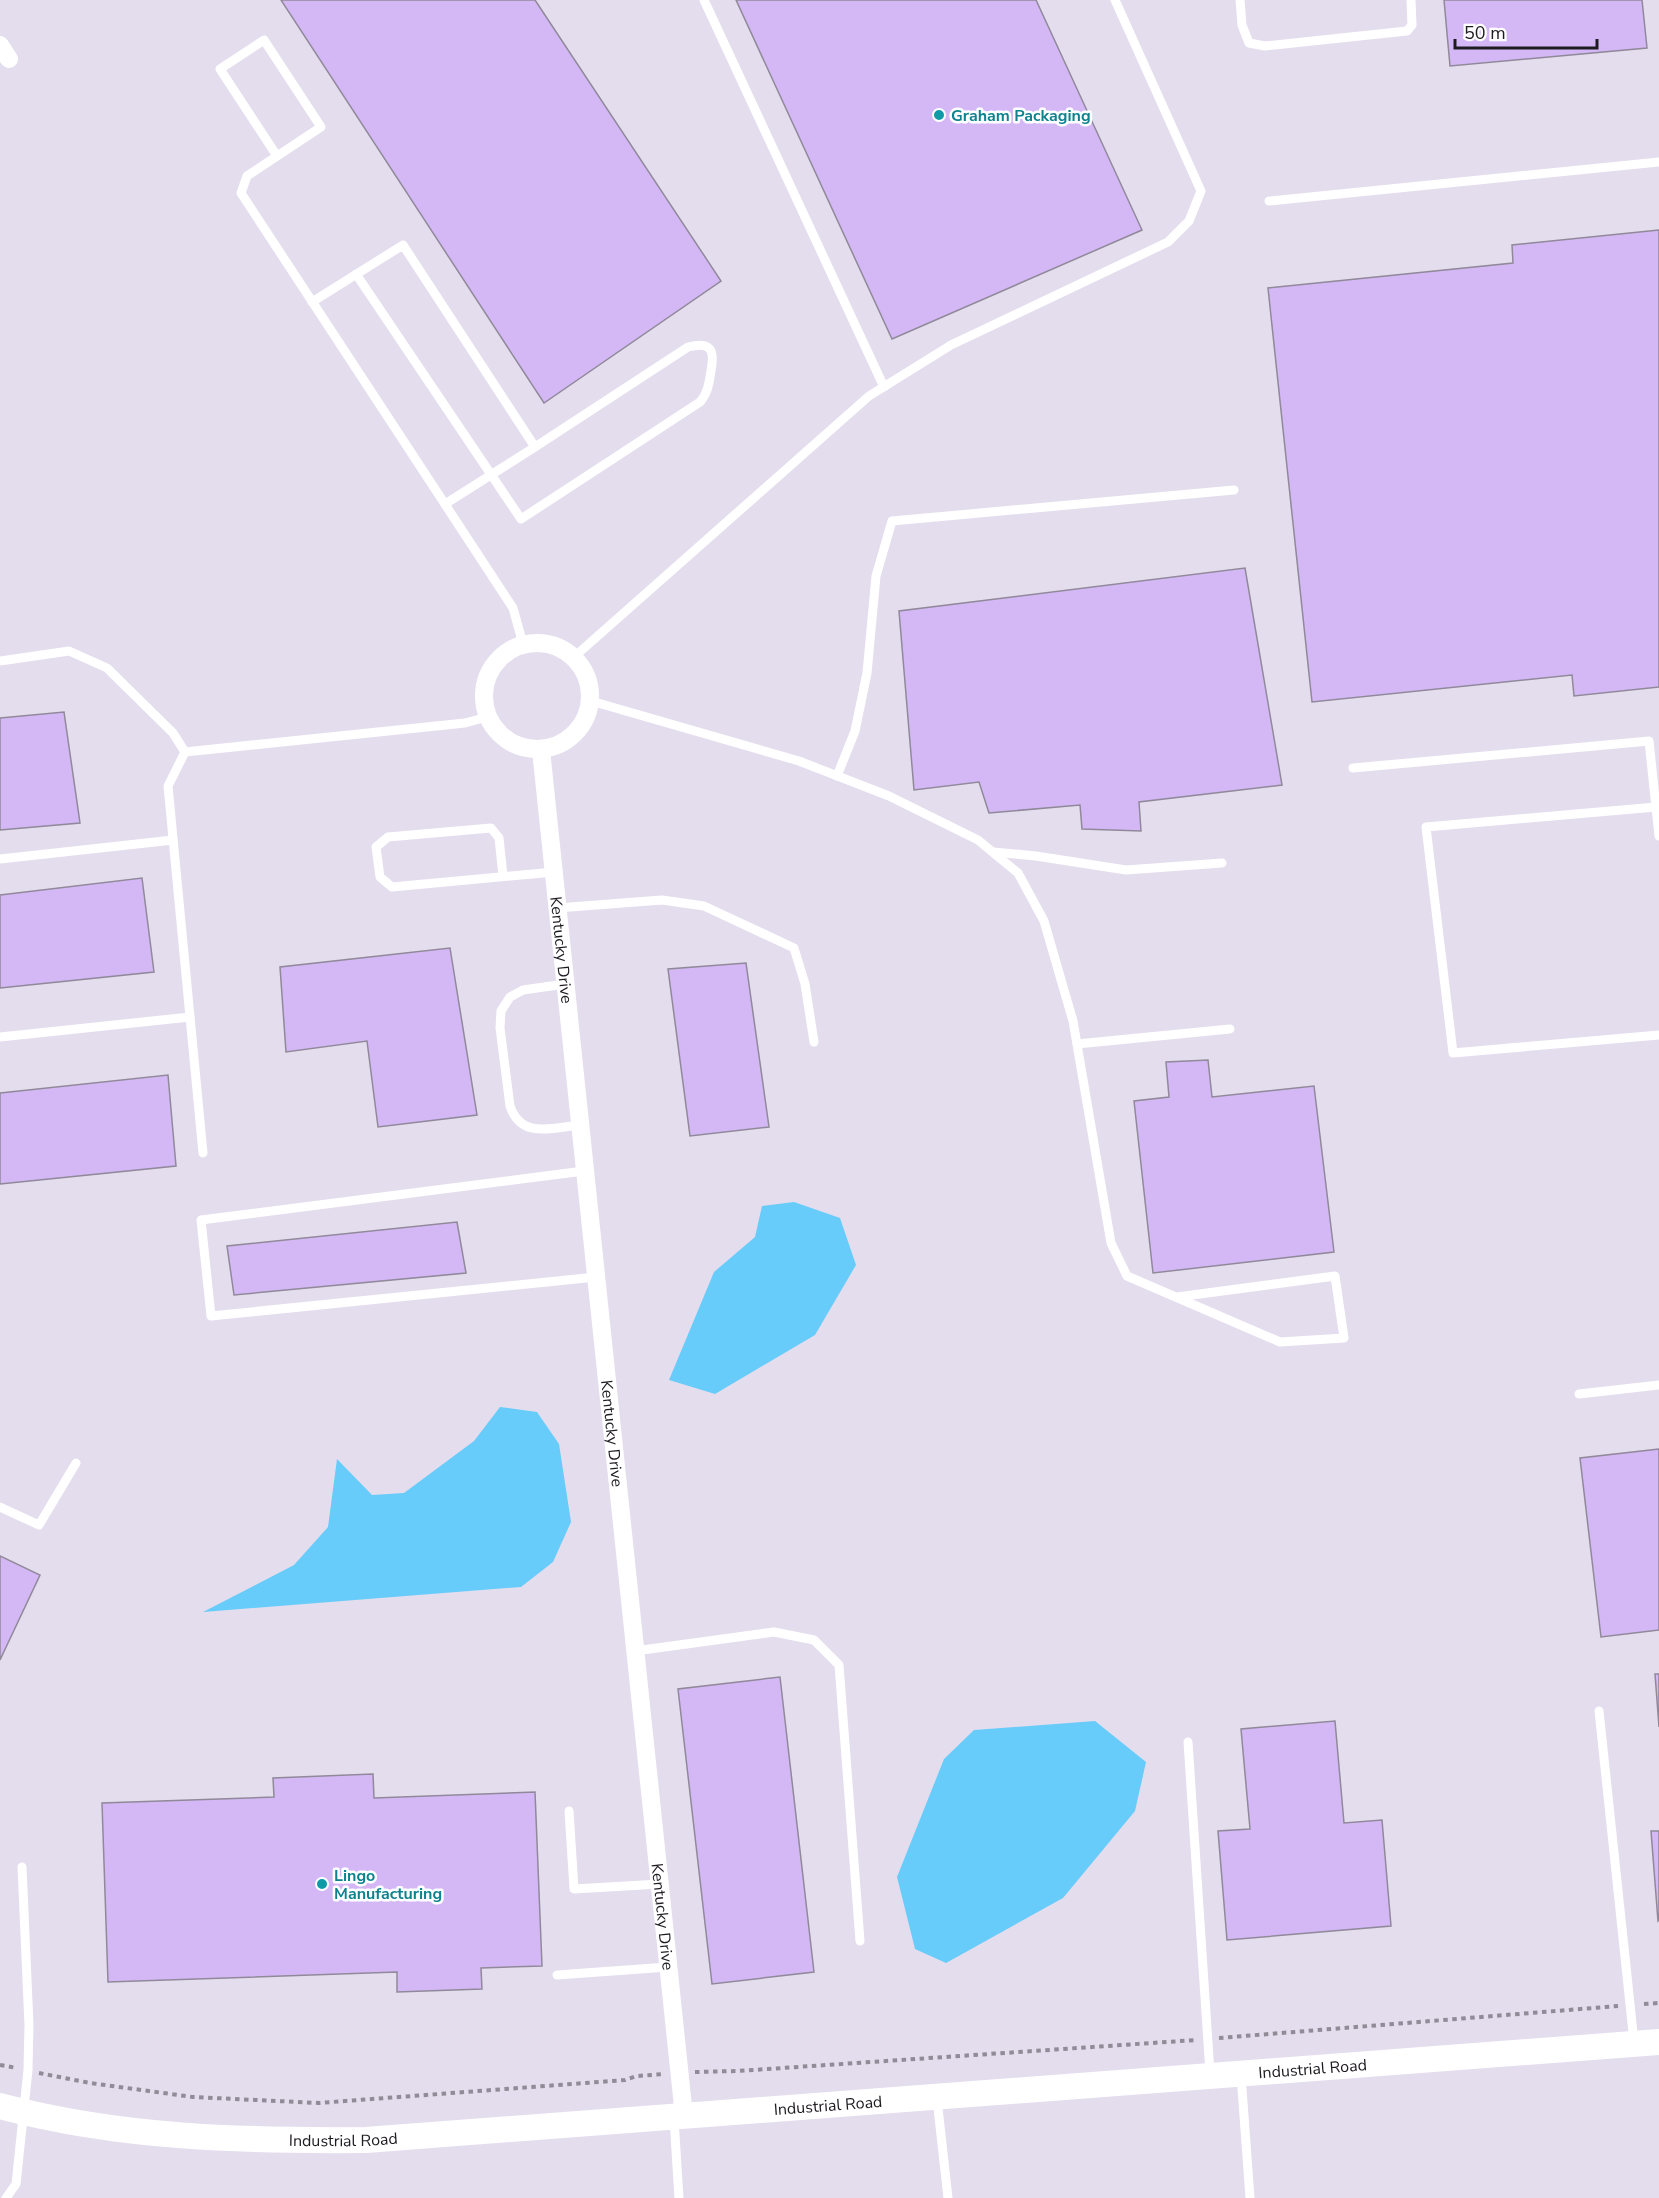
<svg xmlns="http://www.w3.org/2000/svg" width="1659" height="2198" viewBox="0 0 1659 2198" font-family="'Nunito Sans',sans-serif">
<rect width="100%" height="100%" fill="#e4ddee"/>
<g fill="#67ccf9">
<path d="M794,1202L840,1218L856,1265L815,1335L715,1394L669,1380L714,1272L755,1237L762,1206Z"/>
<path d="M500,1407L537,1412L559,1444L571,1522L553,1562L521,1587L203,1612L294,1565L328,1527L337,1459L372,1495L404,1493L474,1441Z"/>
<path d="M1095,1721L1146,1762L1135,1811L1063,1898L946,1963L915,1949L897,1877L944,1759L974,1730Z"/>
</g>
<g fill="#d4b8f6" stroke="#908999" stroke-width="1.5">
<path d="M281,0H535L721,281L544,403Z"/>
<path d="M736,0H1036L1142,230L892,339Z"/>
<path d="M1444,0H1642L1647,48L1450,66Z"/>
<path d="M1659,230V687L1574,696L1572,675L1312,702L1268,288L1513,263L1512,245Z"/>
<path d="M1245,568L1282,785L1139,802L1141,831L1082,829L1080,805L989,813L979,782L914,790L899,611Z"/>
<path d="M64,712L80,823L0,830V718Z"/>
<path d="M142,878L154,972L0,988V895Z"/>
<path d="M450,948L477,1115L378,1127L367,1041L286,1052L280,967Z"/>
<path d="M746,963L769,1127L690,1136L668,969Z"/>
<path d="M1208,1060L1212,1097L1314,1086L1334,1252L1153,1273L1134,1101L1169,1097L1166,1062Z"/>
<path d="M168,1075L176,1166L0,1184V1093Z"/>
<path d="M457,1222L466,1273L234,1295L227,1246Z"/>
<path d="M1659,1449V1630L1601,1637L1580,1458Z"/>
<path d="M0,1556L40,1575L0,1660Z"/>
<path d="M1655,1674H1659V1727Z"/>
<path d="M780,1677L814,1972L712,1984L678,1689Z"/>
<path d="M1335,1721L1344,1823L1382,1820L1391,1926L1227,1940L1218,1831L1250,1829L1241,1729Z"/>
<path d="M373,1774L374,1798L535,1792L542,1966L481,1968L482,1989L397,1992V1972L108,1982L102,1803L274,1797L273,1778Z"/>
<path d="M1651,1831H1659V1920L1658,1921Z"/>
</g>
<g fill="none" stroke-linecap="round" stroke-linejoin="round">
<g stroke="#908b97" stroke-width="4" stroke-dasharray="4.5 4.5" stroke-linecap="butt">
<path d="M1644,2004L1659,2003"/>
<path d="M1219,2038L1618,2006"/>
<path d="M0,2065L17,2068"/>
<path d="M695,2072L738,2071L1196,2040"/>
<path d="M39,2073L90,2083L193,2097L319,2103L625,2080L637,2076L664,2074"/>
</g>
<g stroke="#fff" stroke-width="9">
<path d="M704,0L884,387"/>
<path d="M1240,0L1242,25L1249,43L1265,46L1407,31L1412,25L1411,0"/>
<path d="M277,156L220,69L264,40L321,127L247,176L241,193L513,608L523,644"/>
<path d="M1269,201L1659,162"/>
<path d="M312,302L403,245L535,447L688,347C711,341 715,350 711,371C709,383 708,393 700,402L521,519L356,274"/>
<path d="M445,504L535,447"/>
<path d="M574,657L869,396L951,345L1168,242L1189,221L1201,191L1115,0"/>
<path d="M0,661L69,651L107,668L173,733L185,752L465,723L487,717"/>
<path d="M591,701L799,761L889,796L978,840L1018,873L1044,921L1073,1021L1111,1243L1127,1276L1280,1342L1344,1338L1335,1276L1177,1297"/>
<path d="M185,752L168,786L203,1153"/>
<path d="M1353,768L1649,741L1659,836"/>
<path d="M837,776L855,731L867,673L876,576L892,521L1234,490"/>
<path d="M1656,807L1426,827L1453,1053L1659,1035"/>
<path d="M993,852L1036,856L1126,870L1222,863"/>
<path d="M0,859L173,840"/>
<path d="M503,876L499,838L491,828L388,837L376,847L380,877L392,887L554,872"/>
<path d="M557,908L662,900L704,906L794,948L805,984L814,1042"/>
<path d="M565,984L523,990L510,997L501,1011L500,1028L510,1106C521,1139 552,1128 579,1125"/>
<path d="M0,1037L190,1017"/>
<path d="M1077,1044L1230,1029"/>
<path d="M584,1171L201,1220L211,1316L596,1277"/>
<path d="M1579,1394L1659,1385"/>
<path d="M0,1507L39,1525L76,1463"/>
<path d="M635,1651L774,1632L814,1640L839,1665L860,1941"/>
<path d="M1599,1711L1634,2042"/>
<path d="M1188,1742L1210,2073"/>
<path d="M569,1811L574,1889L660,1884"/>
<path d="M557,1975L668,1967"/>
<path d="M1241,2075L1250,2198"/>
<path d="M937,2099L948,2198"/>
<path d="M674,2119L679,2198"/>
<path d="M6,2198L16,2184L28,2070L29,2025L22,1867"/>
</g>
<g stroke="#fff" stroke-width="18">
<path d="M0,45L9,59"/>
<circle cx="537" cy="696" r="53"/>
<path id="s1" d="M541,750L684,2116"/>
</g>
<path stroke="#fff" stroke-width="26" id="s2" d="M0,2106C120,2138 243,2141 366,2140L1659,2042"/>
</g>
<g fill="#0f9aa8" stroke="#fff" stroke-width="2">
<circle cx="939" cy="115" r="6"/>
<circle cx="322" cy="1884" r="6"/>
</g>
<g text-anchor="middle" stroke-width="5" stroke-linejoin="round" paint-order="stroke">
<g font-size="16" font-weight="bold" fill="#0d838f" stroke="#fff" text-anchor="start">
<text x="951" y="121">Graham Packaging</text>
<text x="334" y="1881">Lingo<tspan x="334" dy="18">Manufacturing</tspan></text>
</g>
<g font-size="16" fill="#1e1b21" stroke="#fff">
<text dy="6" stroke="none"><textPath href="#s1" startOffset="201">Kentucky Drive</textPath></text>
<text dy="6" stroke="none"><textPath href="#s1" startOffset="687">Kentucky Drive</textPath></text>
<text dy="6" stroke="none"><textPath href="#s1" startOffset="1173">Kentucky Drive</textPath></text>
<text dy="6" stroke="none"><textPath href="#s2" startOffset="1318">Industrial Road</textPath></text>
<text dy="6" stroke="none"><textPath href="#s2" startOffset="832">Industrial Road</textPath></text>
<text dy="6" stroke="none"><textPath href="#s2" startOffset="346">Industrial Road</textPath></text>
</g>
</g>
<path d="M1455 39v9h142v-9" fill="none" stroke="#1e1b21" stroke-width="3"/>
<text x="1464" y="39" font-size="18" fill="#1e1b21" stroke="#ffffff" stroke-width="4.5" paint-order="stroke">50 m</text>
</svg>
